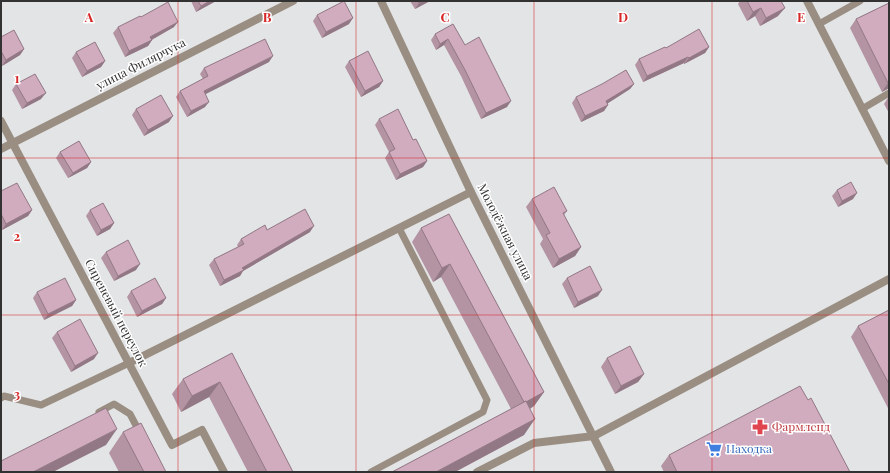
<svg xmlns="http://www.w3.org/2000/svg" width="890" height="473" viewBox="0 0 890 473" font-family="'Playfair Display',serif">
<rect width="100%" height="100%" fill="#e2e4e6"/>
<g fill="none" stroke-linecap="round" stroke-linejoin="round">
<g stroke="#9a8e82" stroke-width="7">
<path d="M819,24L860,1"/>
<path d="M862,109L889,93"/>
<path d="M1,398L4,396L41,405L129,363"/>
<path d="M99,412L114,404L130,414L140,433"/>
<path d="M371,472L483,412L487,400L399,228"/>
</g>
<g stroke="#9a8e82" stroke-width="8">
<path d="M381,1L471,192L611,472"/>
<path d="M807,1L889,161"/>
<path d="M1,121L172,445L202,430L224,472"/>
<path d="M1,149L293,1"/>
<path d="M129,363L471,192"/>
<path d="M477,472L534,443L594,436L889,279"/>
</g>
</g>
<g fill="#b493a3">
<path d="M191,1H216L196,12Z"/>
<path d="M410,1H430L415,9Z"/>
<path d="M740,1H781L778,16L760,26L755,16L747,21L738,4Z"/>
<path d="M889,3V88L882,92L850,28L856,19Z"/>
<path d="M317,15L349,24L322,38L313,21Z"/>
<path d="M141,17L174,27L152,40L148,46L125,57L113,33L118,27Z"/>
<path d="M435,34L465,45L507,107L481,119L461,76L444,45L436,50L431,40Z"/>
<path d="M1,37L24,49L20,55L2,66L1,64Z"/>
<path d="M709,47L705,53L684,64V63L643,82L635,65L639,59L666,48Z"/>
<path d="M76,52L105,61L101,67L82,77L72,58Z"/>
<path d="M349,61L383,81L379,87L361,97L345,67Z"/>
<path d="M269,62L205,94V107L187,117L176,97L180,91L203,79L200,74L204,68Z"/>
<path d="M16,84L41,99L22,109L12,90Z"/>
<path d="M634,84L630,89L608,103V105L604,111L581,122L572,103L576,97Z"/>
<path d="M889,96V113L884,104Z"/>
<path d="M136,109L169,122L144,136L132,115Z"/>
<path d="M379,119L413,140L427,161L423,167L396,180L385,158L389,152L375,125Z"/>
<path d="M60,152L91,162L87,168L68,178L56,158Z"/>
<path d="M837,190L853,199L838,207L832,196Z"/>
<path d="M1,191L32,210L28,216L2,230L1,228Z"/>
<path d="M532,199L567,211L564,215L581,247L575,256L553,268L540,244L543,239L526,207Z"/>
<path d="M90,210L114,223L110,229L97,236L86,216Z"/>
<path d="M449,214L544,392L534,406L530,409L524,435L455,472H392L511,409L441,277L433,282L412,242L421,228Z"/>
<path d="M267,230L310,232L243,271L240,276L220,286L209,265L214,259L238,247L237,245L241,239Z"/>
<path d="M106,252L136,270L114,281L101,258Z"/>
<path d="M567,278L598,296L574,308L562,284Z"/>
<path d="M131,291L166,298L162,304L137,317L127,297Z"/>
<path d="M37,292L76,300L72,306L44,320L33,298Z"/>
<path d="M889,310V410L851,337L858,326Z"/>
<path d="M57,332L94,359L71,372L52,338Z"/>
<path d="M232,353L293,472H248L209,397L181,412L172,394L183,379Z"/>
<path d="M607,358L644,374L638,382L615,394L601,367Z"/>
<path d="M808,400L850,472H664L661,466L669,455Z"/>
<path d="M123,432L166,472H119L109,453Z"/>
</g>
<g fill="#927885">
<path d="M210,1H216L196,12L201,6Z"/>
<path d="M423,1H430L415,9L419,3Z"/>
<path d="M761,8L755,16L747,21L753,12Z"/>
<path d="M785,8L778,16L760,26L766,18Z"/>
<path d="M353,18L349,24L322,38L326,32Z"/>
<path d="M178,22L174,27L147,42L152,40L148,46L125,57L129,51L150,37Z"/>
<path d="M448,39L444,45L436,50L440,44Z"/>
<path d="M709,47L705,53L684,64L689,58Z"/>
<path d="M24,49L20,55L2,66L6,60Z"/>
<path d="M273,56L269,62L200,97L204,91Z"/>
<path d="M688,57L684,63L643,82L647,76Z"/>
<path d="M105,61L101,67L82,77L87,71Z"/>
<path d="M383,81L379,87L361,97L365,91Z"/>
<path d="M889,82V88L882,92L888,83Z"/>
<path d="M634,84L630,89L602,107L606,101Z"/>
<path d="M46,93L41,99L22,109L27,103Z"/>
<path d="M511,101L507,107L481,119L486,113Z"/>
<path d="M209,102L205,107L187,117L191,111Z"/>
<path d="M608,105L604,111L581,122L585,116Z"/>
<path d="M173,116L169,122L144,136L148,130Z"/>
<path d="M427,161L423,167L396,180L400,174Z"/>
<path d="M91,162L87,168L68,178L73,173Z"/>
<path d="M857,193L853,199L838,207L842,201Z"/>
<path d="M32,210L28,216L2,230L6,224Z"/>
<path d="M114,223L110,229L97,236L101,230Z"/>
<path d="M314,226L310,232L243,271L240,276L220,286L224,280L242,268Z"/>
<path d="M581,247L575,256L553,268L559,259Z"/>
<path d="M140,264L136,270L114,281L118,276Z"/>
<path d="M450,264L441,277L433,282L442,268Z"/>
<path d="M602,290L598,296L574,308L578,302Z"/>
<path d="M166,298L162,304L137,317L142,311Z"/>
<path d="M76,300L72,306L44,320L48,314Z"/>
<path d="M98,353L94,359L71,372L75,366Z"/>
<path d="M644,374L638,382L615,394L621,386Z"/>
<path d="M220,382L209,397L181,412L192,396Z"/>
<path d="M544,392L534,406L515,417L524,403Z"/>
<path d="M535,419L524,435L455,472H436Z"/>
<path d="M117,429L106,445L53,472H33Z"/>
</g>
<g fill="#d1abbe" stroke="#927885">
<path d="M198,1H210L201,6Z"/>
<path d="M344,1L353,18L326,32L317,15Z"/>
<path d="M418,1H423L419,3Z"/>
<path d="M747,1H781L785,8L766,18L761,8L753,12Z"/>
<path d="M168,2L178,22L150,37L152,40L129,51L118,27L140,16L141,17Z"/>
<path d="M889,3V82L888,83L856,19Z"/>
<path d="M453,24L465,45L479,37L511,101L486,113L465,70L448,39L440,44L435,34Z"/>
<path d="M699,29L709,47L689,58L688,57L647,76L639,59L665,47L666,48Z"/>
<path d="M14,30L24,49L6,60L1,51V37Z"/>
<path d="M265,39L273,56L204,91L209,102L191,111L180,91L208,76L204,68Z"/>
<path d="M95,42L105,61L87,71L76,52Z"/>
<path d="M368,51L383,81L365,91L349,61Z"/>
<path d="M626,70L634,84L606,101L608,105L585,116L576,97L602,84Z"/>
<path d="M35,74L46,93L27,103L16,84Z"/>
<path d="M161,95L173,116L148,130L136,109Z"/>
<path d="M398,109L413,140L416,139L427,161L400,174L389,152L395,149L379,119Z"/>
<path d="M79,141L91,162L73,173L60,152Z"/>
<path d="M851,182L857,193L842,201L837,190Z"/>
<path d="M17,183L32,210L6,224L1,214V191Z"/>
<path d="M554,187L567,211L563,213L581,247L559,259L546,235L550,233L532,199Z"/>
<path d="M103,203L114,223L101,230L90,210Z"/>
<path d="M305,209L314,226L242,268L244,270L224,280L214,259L244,244L241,239L265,225L267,230Z"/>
<path d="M449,214L544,392L526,402V401L524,402L450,264L442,268L421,228Z"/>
<path d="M128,240L140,264L118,276L106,252Z"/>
<path d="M590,266L602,290L578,302L567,278Z"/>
<path d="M65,278L76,300L48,314L37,292Z"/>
<path d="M155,278L166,298L142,311L131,291Z"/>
<path d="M889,310V384L858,326Z"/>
<path d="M80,319L98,353L75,366L57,332Z"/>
<path d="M630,346L644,374L621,386L607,358Z"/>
<path d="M232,353L293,472H267L220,382L192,396L183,379Z"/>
<path d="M800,386L808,400L811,398L850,472H677L669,455Z"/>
<path d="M526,401L535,419L436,472H392Z"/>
<path d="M106,408L117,429L33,472H1V461Z"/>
<path d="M141,423L166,472H144L123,432Z"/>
</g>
<path fill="none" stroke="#d62828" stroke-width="1" stroke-opacity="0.55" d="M178,1V472M356,1V472M534,1V472M712,1V472M1,158H889M1,315H889"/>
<defs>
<symbol id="pharmacy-bare" viewBox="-9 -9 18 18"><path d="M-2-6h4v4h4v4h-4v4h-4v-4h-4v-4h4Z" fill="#e0444e" stroke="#fff" stroke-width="2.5" paint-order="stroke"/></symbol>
<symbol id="supermarket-bare" viewBox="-9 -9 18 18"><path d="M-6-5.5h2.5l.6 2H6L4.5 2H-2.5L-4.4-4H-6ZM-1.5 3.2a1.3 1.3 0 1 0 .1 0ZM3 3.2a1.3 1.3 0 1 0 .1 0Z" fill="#3f7fe0" stroke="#fff" stroke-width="2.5" paint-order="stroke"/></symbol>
</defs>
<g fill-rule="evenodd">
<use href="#pharmacy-bare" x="749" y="416" width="22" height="22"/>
<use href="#supermarket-bare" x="703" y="438" width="22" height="22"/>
</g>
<g text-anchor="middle" stroke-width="3" stroke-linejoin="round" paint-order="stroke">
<g font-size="12" fill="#323233" stroke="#fff">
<text transform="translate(141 64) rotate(-27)" y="4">улица Филярчука</text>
<text transform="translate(505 232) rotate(63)" y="4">Молодёжная улица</text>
<text transform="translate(116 313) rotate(62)" y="4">Сиреневый переулок</text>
</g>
<g font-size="12" fill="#be3a42" stroke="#fff" text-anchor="start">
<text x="772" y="431">Фармленд</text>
</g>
<g font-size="12" fill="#366cbe" stroke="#fff" text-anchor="start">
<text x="726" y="453">Находка</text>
</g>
</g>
<g font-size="13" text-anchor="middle" font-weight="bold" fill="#d62828" stroke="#fff" stroke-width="3" stroke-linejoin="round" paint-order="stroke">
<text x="89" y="22">A</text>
<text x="267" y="22">B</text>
<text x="445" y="22">C</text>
<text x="623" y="22">D</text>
<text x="801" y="22">E</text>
<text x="17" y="83">1</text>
<text x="17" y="241">2</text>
<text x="17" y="399">3</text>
</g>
<rect width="890" height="473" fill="none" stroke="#323233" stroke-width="4"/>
</svg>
